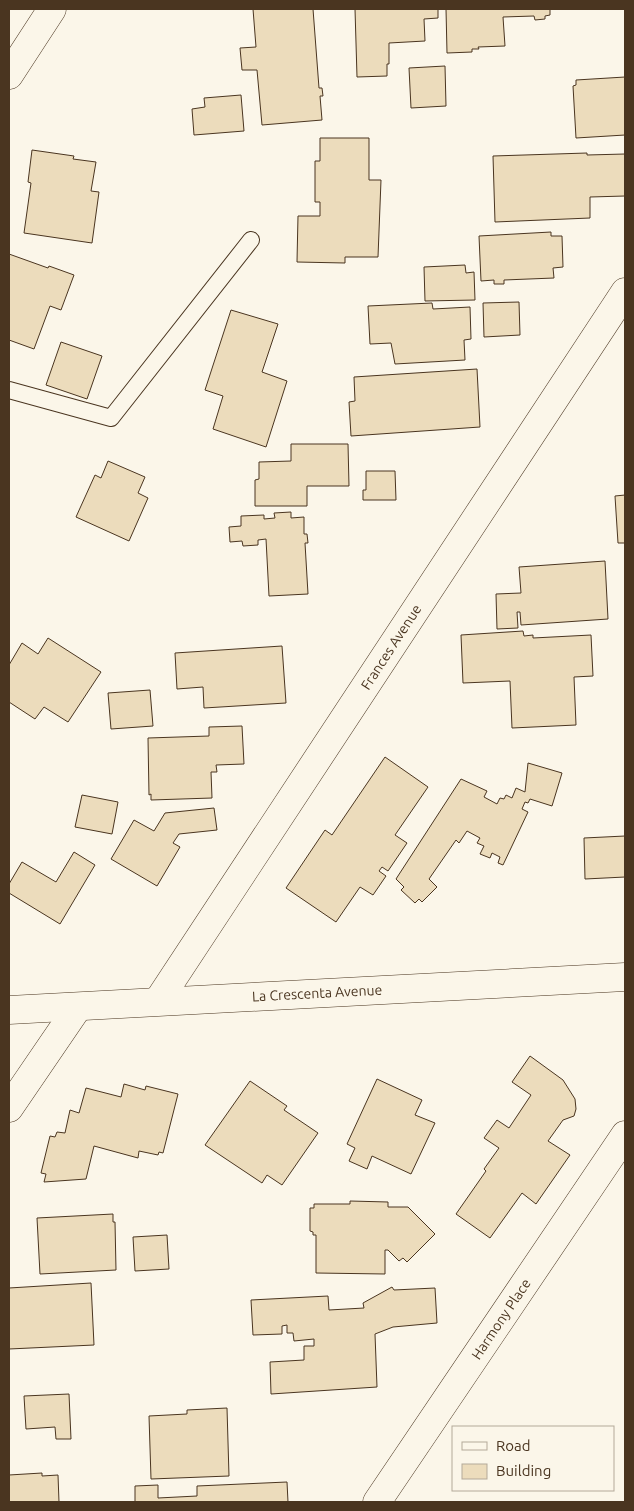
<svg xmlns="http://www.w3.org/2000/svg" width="634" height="1511" viewBox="0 0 634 1511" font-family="Ubuntu,sans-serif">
<rect width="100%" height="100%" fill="#fbf6e9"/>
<g fill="#ecdcbc" stroke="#4a3520">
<path d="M253,9H313L319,88H322L323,96H320L322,120L262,125L257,70H242L240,48L256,47Z"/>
<path d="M355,9H438V18L424,19L425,41L389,43V64H387V76L357,77Z"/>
<path d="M446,9H550V15L545,16V19L535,20L534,16L503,17L505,46L478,47L479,49H472V52L447,53Z"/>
<path d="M445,66L446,106L411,108L409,68Z"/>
<path d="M625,77V135L576,138L573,86L576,85V80Z"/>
<path d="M241,95L244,131L194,135L192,109L205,107L204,98Z"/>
<path d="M320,138H369V180H381L378,257H345V263L297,262L298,216H320V202H315V161H320Z"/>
<path d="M32,150L74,156L73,159L96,162L91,191L99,192L92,243L24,233L31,183L28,182Z"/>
<path d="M587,153V155L625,154V196L590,197V218L495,222L493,156Z"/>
<path d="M551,232V236H562L563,267L553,268L554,278L504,280V284H494V280L481,281L479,236Z"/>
<path d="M9,254L48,268L49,266L74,275L61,310L50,306L34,349L9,340Z"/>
<path d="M465,265L466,273L474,272L475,300L425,301L424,267Z"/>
<path d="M519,302L520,335L484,337L483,303Z"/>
<path d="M432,303L433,309L470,307L471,339L464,340L465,360L395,364L391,343L370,344L368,306Z"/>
<path d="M231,310L278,324L262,372L287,381L266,447L213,429L223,396L205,390Z"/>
<path d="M61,342L102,356L87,399L46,385Z"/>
<path d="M477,369L480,427L351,436L349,402L355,401L354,377Z"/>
<path d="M291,444H348L349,486H307V506H255V480L259,479V462L291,461Z"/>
<path d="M108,461L145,477L138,493L148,498L129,541L76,517L95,475L101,478Z"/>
<path d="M366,471H395L396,500H363V490H366Z"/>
<path d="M625,495V543H618L615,496Z"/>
<path d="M291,512V518L304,517V534H307L308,543H305L308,594L269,596L266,539L258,540V545L243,546L242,541L230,542L229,527L241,526V516L264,515V519L275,518L274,513Z"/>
<path d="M605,561L608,619L521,625L520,612H517L518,628L497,629L496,594L521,593L519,567Z"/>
<path d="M523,631L524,636L533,635V638L591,635L593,676L574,677L576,725L512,728L510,681L463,683L461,635Z"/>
<path d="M48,638L101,672L68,722L44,707L35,719L9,702V665L22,643L38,654Z"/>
<path d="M282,646L286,703L204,708L203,687L177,689L175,653Z"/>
<path d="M150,690L153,726L111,729L108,693Z"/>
<path d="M242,726L244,764L216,765L217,772H211L212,798L151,800V794L149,795L148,738L209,736V727Z"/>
<path d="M385,757L428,787L395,835L407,843L388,871L382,867L379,871L386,876L373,895L360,887L336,922L286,888L325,830L332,835Z"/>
<path d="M528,763L562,773L552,806L530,799L528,803L525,802L522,809L528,812L503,865L498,863L500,857L492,853L490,858L480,854L484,846L477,843L480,838L467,831L459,843L456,840L429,879L437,887L422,902L419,899L415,903L401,890L404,887L396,879L461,779L487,791L484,797L497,804L500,798L504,799L506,795L512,798L516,788L525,792Z"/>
<path d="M82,795L118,802L112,834L75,827Z"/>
<path d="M214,808L217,830L179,834L173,843L180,847L157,886L111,859L134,820L154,831L165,813Z"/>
<path d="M625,836V877L585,879L584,838Z"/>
<path d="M74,852L95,865L60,924L9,893V884L22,862L56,882Z"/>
<path d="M530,1056L563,1080L575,1099L576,1109L574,1116L563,1120L548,1141L570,1155L536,1204L522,1193L490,1238L456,1214L486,1171L484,1169L499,1148L484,1138L497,1120L509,1128L531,1095L512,1082Z"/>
<path d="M377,1079L422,1100L415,1115L435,1123L411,1174L372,1156L367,1169L349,1161L355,1148L347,1144Z"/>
<path d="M250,1081L287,1106L284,1110L318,1133L282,1185L267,1175L262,1183L205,1145Z"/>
<path d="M124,1084L145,1090L146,1086L178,1094L163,1153L159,1152L158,1155L139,1151L138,1158L94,1146L86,1179L44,1182L46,1174L41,1173L50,1136L55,1137L57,1132L65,1133L70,1110L79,1113L86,1088L121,1097Z"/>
<path d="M350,1201L388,1202V1207H408L435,1234L407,1262L403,1258L399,1261L388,1250H385V1274L316,1273V1235H313V1232L310,1231V1208H314V1204H350Z"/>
<path d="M113,1214V1222H115L116,1270L40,1274L37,1218Z"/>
<path d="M167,1235L169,1269L135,1271L133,1237Z"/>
<path d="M91,1283L94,1345L9,1349V1288Z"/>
<path d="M392,1287L394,1290L435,1288L437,1323L393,1327L375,1334L377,1387L271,1394L270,1362L304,1360V1346H314V1339L294,1341L293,1333H287V1325L282,1326V1334L253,1335L251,1300L328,1296L329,1310L364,1308L363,1303Z"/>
<path d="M69,1394L71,1439H56L55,1427L26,1429L24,1396Z"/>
<path d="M227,1408L229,1476L151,1479L149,1416L187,1414V1410Z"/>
<path d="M42,1473V1476L58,1475L59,1502H9V1475Z"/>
<path d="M287,1482L288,1502H135V1486L158,1485V1498L197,1496V1486Z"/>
</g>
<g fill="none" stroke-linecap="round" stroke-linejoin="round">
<defs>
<path id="service" d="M9,390L111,418L251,240"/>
<g id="minor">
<path d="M9,75L52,9"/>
<path d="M158,1001L625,292"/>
<path d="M9,1108L78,1007"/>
<path d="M377,1502L625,1135"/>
</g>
<path id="tertiary" d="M9,1010L625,977"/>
</defs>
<use href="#service" stroke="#4a3520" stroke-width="18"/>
<use href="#minor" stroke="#4a3520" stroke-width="29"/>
<use href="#tertiary" stroke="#4a3520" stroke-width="29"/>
<use href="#service" stroke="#fbf6e9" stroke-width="16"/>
<use href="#minor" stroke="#fbf6e9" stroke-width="28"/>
<use href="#tertiary" stroke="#fbf6e9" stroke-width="28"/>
</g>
<g text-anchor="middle" stroke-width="4" stroke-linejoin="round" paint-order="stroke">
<g font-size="14" fill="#4a3520" stroke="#fbf6e9">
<text transform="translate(391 647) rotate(-57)" y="5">Frances Avenue</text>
<text transform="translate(317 993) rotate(-3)" y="5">La Crescenta Avenue</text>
<text transform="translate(501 1319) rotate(-56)" y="5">Harmony Place</text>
</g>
</g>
<rect width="634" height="1511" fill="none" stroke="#4a3520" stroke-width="20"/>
<rect x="452" y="1426" width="162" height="65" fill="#fbf6e9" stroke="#b4a999"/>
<rect x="462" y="1442" width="25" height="8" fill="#fbf6e9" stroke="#b4a999"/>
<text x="496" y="1451" font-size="15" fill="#4a3520">Road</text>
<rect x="462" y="1464" width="25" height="15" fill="#ecdcbc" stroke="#b4a999"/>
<text x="496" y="1476" font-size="15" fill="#4a3520">Building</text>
</svg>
